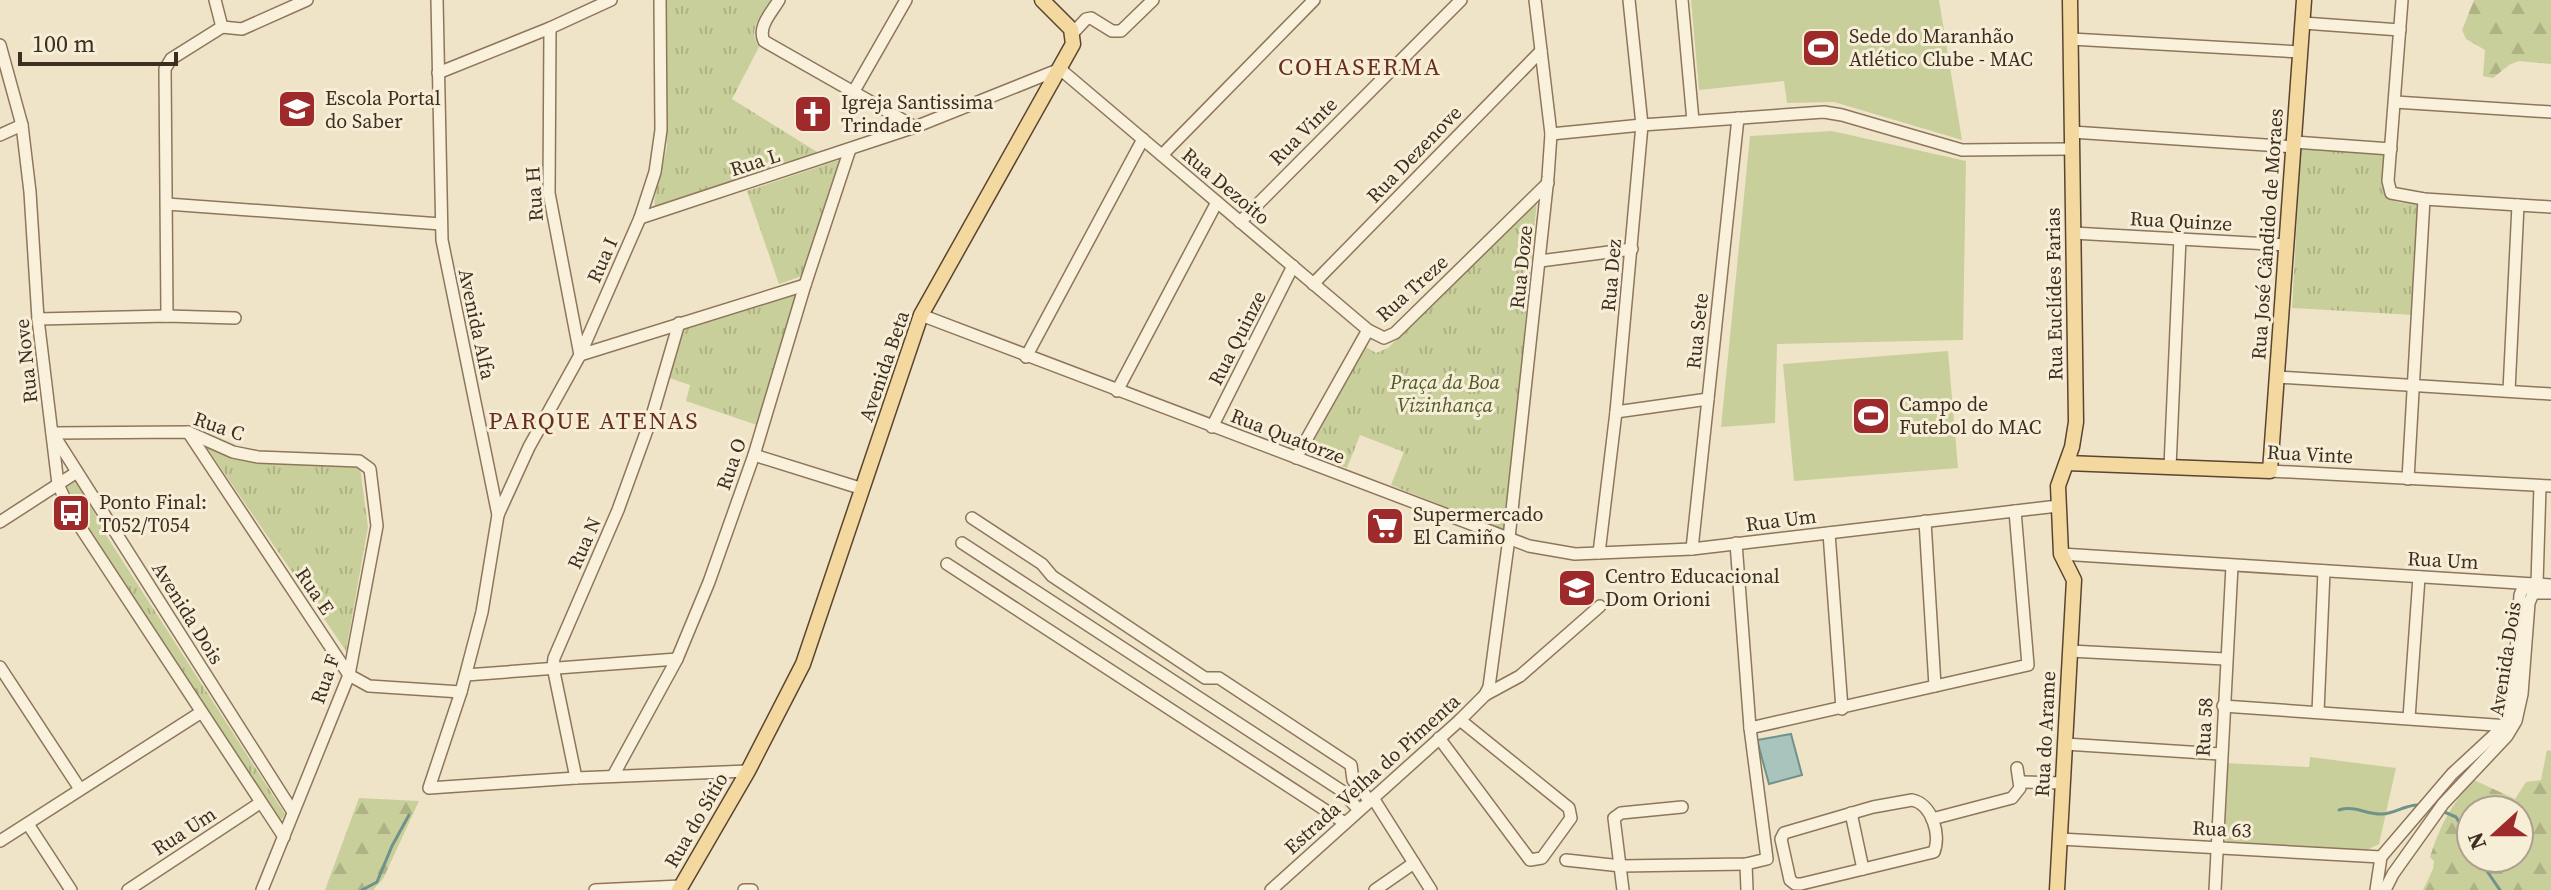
<svg xmlns="http://www.w3.org/2000/svg" width="2551" height="890" viewBox="0 0 2551 890" font-family="'Source Serif 4',serif">
<defs>
<pattern id="forest-firs" width="22" height="20" patternUnits="userSpaceOnUse" patternTransform="scale(2)"><rect width="22" height="20" fill="#c9cf9b"/><path d="M5 1l3.5 6h-7zM16 11l3.5 6h-7z" fill="#aeb285"/></pattern>
<pattern id="park-tufts" width="24" height="20" patternUnits="userSpaceOnUse" patternTransform="scale(2)"><rect width="24" height="20" fill="#c9cf9b"/><path d="M3 7l-1-3M5 7V3M7 7l1-3M15 17l-1-3M17 17v-4M19 17l1-3" fill="none" stroke="#aeb285"/></pattern>
</defs>
<rect width="100%" height="100%" fill="#f0e4c8"/>
<g fill="#c9cf9b">
<path d="M1691,0H1939L1962,140L1834,102L1787,103L1784,81L1699,90Z"/>
<path d="M1832,131L1966,161L1963,340L1777,344L1775,423L1721,427L1750,136Z"/>
<path d="M1948,351L1958,468L1794,481L1783,364Z"/>
<path d="M2310,757L2396,768L2379,844L2367,850L2227,842L2221,836L2224,763L2309,767Z"/>
</g>
<g fill="url(#forest-firs)" fill-rule="evenodd">
<path d="M2474,0H2551V64L2519,61L2509,65L2493,78L2483,76L2485,50L2466,39L2462,30Z"/>
<path d="M2547,750L2551,751V890H2423L2433,869L2434,861L2430,857C2441,824 2450,806 2474,780L2515,799L2526,782L2541,780ZM2471,810H2519V858H2471Z"/>
<path d="M359,798L419,801L383,879L373,890H325Z"/>
</g>
<g fill="url(#park-tufts)">
<path d="M667,0H771C761,16 747,29 759,47L732,99L822,155L658,208L655,207C652,196 665,160 667,145Z"/>
<path d="M2301,146L2386,152L2384,191C2391,205 2406,203 2420,203L2414,315L2292,308Z"/>
<path d="M839,160L802,276L779,284L747,191Z"/>
<path d="M1537,200L1505,531L1391,485L1404,452L1360,435L1347,468L1307,453L1366,347L1376,353L1388,348Z"/>
<path d="M797,293L757,425L686,401L690,385L669,378L684,328Z"/>
<path d="M203,442L230,455L360,467L368,527L346,651Z"/>
<path d="M77,480L106,535L285,814L280,822L76,513L67,486Z"/>
</g>
<path fill="#a9c4bc" stroke="#6f938a" stroke-width="2" d="M1791,734L1802,775L1769,784L1757,740Z"/>
<g fill="none" stroke-linecap="round" stroke-linejoin="round">
<g stroke="#6f938a" stroke-width="3">
<path d="M2339,810C2356,805 2366,815 2382,814C2395,814 2406,804 2419,805"/>
<path d="M2442,811L2456,817L2471,842"/>
<path d="M2478,858L2500,890"/>
<path d="M362,890L377,882L392,846L409,815"/>
</g>
<defs>
<g id="minor">
<path d="M215,0L222,27"/>
<path d="M437,0L442,240L498,515L482,612L461,692L429,788L576,778L748,771"/>
<path d="M779,0C772,12 757,27 764,41L915,127"/>
<path d="M1682,0L1693,121"/>
<path d="M2402,0L2388,181L2391,193L2424,199L2551,207"/>
<path d="M2303,23L2400,30"/>
<path d="M222,27L242,29L307,0"/>
<path d="M550,28L549,193L580,355L805,285"/>
<path d="M1073,33L1086,19L1091,18L1112,31H1121L1153,0"/>
<path d="M2071,39L2301,52"/>
<path d="M0,45L22,125L30,192L38,319L58,484L71,513L284,837"/>
<path d="M438,73L550,28L611,0"/>
<path d="M854,91L906,0"/>
<path d="M2395,102L2551,112"/>
<path d="M2072,132L2294,147"/>
<path d="M1551,134L1642,125L1824,112L1842,115L1962,150L2072,149"/>
<path d="M0,135L22,125"/>
<path d="M2294,142L2391,149"/>
<path d="M1162,155L1314,0"/>
<path d="M167,204L441,224"/>
<path d="M640,218L915,127L1060,69L1368,330L1384,338L1395,333L1548,183"/>
<path d="M1240,222L1461,0"/>
<path d="M2073,233L2287,245"/>
<path d="M1540,261L1632,249"/>
<path d="M1313,284L1541,51"/>
<path d="M921,315L1529,546L1575,554L1692,549L2058,506"/>
<path d="M167,316L165,69L171,59L222,27"/>
<path d="M38,319L167,316L235,318"/>
<path d="M1026,357L1143,139"/>
<path d="M2277,377L2551,394"/>
<path d="M1117,391L1217,202"/>
<path d="M2509,391L2518,205"/>
<path d="M1616,412L1708,399"/>
<path d="M1212,427L1293,266"/>
<path d="M188,432L349,675L369,686L461,692"/>
<path d="M52,433L188,432L233,452L258,457L359,461L370,469L377,526L349,675L262,890"/>
<path d="M55,437L293,812"/>
<path d="M754,455L863,489"/>
<path d="M1296,458L1368,330"/>
<path d="M2170,467L2180,238"/>
<path d="M2270,471L2551,486"/>
<path d="M2408,479L2424,199"/>
<path d="M498,515L529,447L580,355L640,218L655,172L661,130L660,0"/>
<path d="M972,518L1042,564L1052,576L1205,678H1219L1351,765L1353,780L1370,801"/>
<path d="M1925,521L1935,686"/>
<path d="M0,522L77,472"/>
<path d="M1829,533L1842,709"/>
<path d="M962,543L1342,791L1359,810"/>
<path d="M1692,549L1738,118"/>
<path d="M1599,553L1616,412L1642,125L1629,0"/>
<path d="M2061,554L2551,585"/>
<path d="M947,564L1345,823"/>
<path d="M2535,593H2551"/>
<path d="M2070,651L2225,659"/>
<path d="M0,667L80,789"/>
<path d="M466,675L677,659"/>
<path d="M1485,695L1520,676L1600,606"/>
<path d="M2223,706L2509,726"/>
<path d="M2318,712L2324,571"/>
<path d="M2409,718L2419,577"/>
<path d="M1750,728L2028,665L2015,511"/>
<path d="M1439,738L1530,860L1542,858L1571,818L1569,808L1460,720"/>
<path d="M2065,744L2220,754"/>
<path d="M613,776L677,659L709,582L754,455L805,285L850,149"/>
<path d="M576,778L553,667L554,658L618,510L651,419L679,323"/>
<path d="M2021,782L2063,783"/>
<path d="M1373,798L1431,890"/>
<path d="M1912,800C1932,804 1941,835 1934,852L1801,884H1795L1790,880L1781,839L1784,833L1873,807Z"/>
<path d="M1851,813L1863,869"/>
<path d="M1932,819L2012,798L2020,788L2017,768"/>
<path d="M28,824L71,890"/>
<path d="M2060,839L2381,857"/>
<path d="M0,841L200,713"/>
<path d="M1566,860L1621,866L1746,864L1767,859L1750,728L1736,543"/>
<path d="M1746,864L1747,890"/>
<path d="M128,890L260,803"/>
<path d="M595,890L681,886"/>
<path d="M744,890H752"/>
<path d="M1271,890L1460,720L1485,695L1489,687L1509,538L1548,177L1551,134L1535,0"/>
<path d="M1375,890L1414,863"/>
<path d="M1623,890L1614,818L1621,813L1682,807"/>
<path d="M2215,890L2232,566"/>
<path d="M2376,890L2381,857L2452,774L2506,724L2513,694L2520,595L2522,590L2532,584"/>
<path d="M2385,890L2393,874L2443,804L2507,736L2516,721L2522,694L2529,603L2537,584L2540,486"/>
</g>
<g id="major">
<path d="M2067,463L2270,471L2304,0"/>
<path d="M679,890L748,771L803,664L921,315L1073,44L1071,29L1042,0"/>
<path d="M2057,890L2074,580L2061,554L2058,486L2072,447L2076,422L2070,0"/>
</g>
</defs>
<use href="#minor" stroke="#8d765c" stroke-width="14"/>
<use href="#major" stroke="#5b4430" stroke-width="17"/>
<use href="#minor" stroke="#faf1dc" stroke-width="11"/>
<use href="#major" stroke="#f3d9a0" stroke-width="14"/>
</g>
<defs>
<symbol id="stadium-square" viewBox="-11 -11 22 22"><rect x="-9" y="-9" width="18" height="18" rx="4" fill="#9e2a2b" stroke="#f7eed8"/><path d="M0-5a6.5 5 0 1 0 0 10a6.5 5 0 1 0 0-10ZM-3.5-1.8h7v3.6h-7Z" fill="#fff"/></symbol>
<symbol id="school-square" viewBox="-11 -11 22 22"><rect x="-9" y="-9" width="18" height="18" rx="4" fill="#9e2a2b" stroke="#f7eed8"/><path d="M0-5L7-2L0 1L-7-2ZM-4 1L0 2.5L4 1V4Q0 6-4 4Z" fill="#fff"/></symbol>
<symbol id="church-square" viewBox="-11 -11 22 22"><rect x="-9" y="-9" width="18" height="18" rx="4" fill="#9e2a2b" stroke="#f7eed8"/><path d="M-1.2-6h2.4v3.5h3.3v2.4h-3.3V6h-2.4V-.1h-3.3v-2.4h3.3Z" fill="#fff"/></symbol>
<symbol id="bus-square" viewBox="-11 -11 22 22"><rect x="-9" y="-9" width="18" height="18" rx="4" fill="#9e2a2b" stroke="#f7eed8"/><path d="M-5-6H5V4H4V6H2V4H-2V6H-4V4H-5ZM-3.5-4V0h7V-4ZM-3.5 1.2v1.5H-2V1.2ZM2 1.2v1.5H3.5V1.2Z" fill="#fff"/></symbol>
<symbol id="supermarket-square" viewBox="-11 -11 22 22"><rect x="-9" y="-9" width="18" height="18" rx="4" fill="#9e2a2b" stroke="#f7eed8"/><path d="M-6-5.5h2.5l.6 2H6L4.5 2H-2.5L-4.4-4H-6ZM-1.5 3.2a1.3 1.3 0 1 0 .1 0ZM3 3.2a1.3 1.3 0 1 0 .1 0Z" fill="#fff"/></symbol>
</defs>
<g fill-rule="evenodd">
<use href="#stadium-square" x="1799" y="26" width="44" height="44"/>
<use href="#school-square" x="275" y="87" width="44" height="44"/>
<use href="#church-square" x="791" y="92" width="44" height="44"/>
<use href="#stadium-square" x="1849" y="394" width="44" height="44"/>
<use href="#bus-square" x="49" y="491" width="44" height="44"/>
<use href="#supermarket-square" x="1363" y="504" width="44" height="44"/>
<use href="#school-square" x="1555" y="566" width="44" height="44"/>
</g>
<g text-anchor="middle" stroke-width="6" stroke-linejoin="round" paint-order="stroke">
<g font-size="20" fill="#3d2e20" stroke="#f7eed8" text-anchor="start">
<text x="1849" y="43">Sede do Maranhão<tspan x="1849" dy="23">Atlético Clube - MAC</tspan></text>
<text x="325" y="105">Escola Portal<tspan x="325" dy="23">do Saber</tspan></text>
<text x="841" y="109">Igreja Santissima<tspan x="841" dy="23">Trindade</tspan></text>
<text x="1899" y="411">Campo de<tspan x="1899" dy="23">Futebol do MAC</tspan></text>
<text x="99" y="509">Ponto Final:<tspan x="99" dy="23">T052/T054</tspan></text>
<text x="1413" y="521">Supermercado<tspan x="1413" dy="23">El Camiño</tspan></text>
<text x="1605" y="583">Centro Educacional<tspan x="1605" dy="23">Dom Orioni</tspan></text>
</g>
<g font-size="20" fill="#3d2e20" stroke="#f7eed8">
<text transform="translate(1303 131) rotate(-45)" y="7">Rua Vinte</text>
<text transform="translate(1414 154) rotate(-46)" y="7">Rua Dezenove</text>
<text transform="translate(755 162) rotate(-18)" y="7">Rua L</text>
<text transform="translate(1226 186) rotate(40)" y="7">Rua Dezoito</text>
<text transform="translate(534 194) rotate(-94)" y="7">Rua H</text>
<text transform="translate(2181 221) rotate(3)" y="7">Rua Quinze</text>
<text transform="translate(2267 234) rotate(-86)" y="7">Rua José Cândido de Moraes</text>
<text transform="translate(602 260) rotate(-66)" y="7">Rua I</text>
<text transform="translate(1521 267) rotate(-84)" y="7">Rua Doze</text>
<text transform="translate(1611 275) rotate(-85)" y="7">Rua Dez</text>
<text transform="translate(1412 288) rotate(-42)" y="7">Rua Treze</text>
<text transform="translate(2054 294) rotate(-91)" y="7">Rua Euclídes Farias</text>
<text transform="translate(477 324) rotate(78)" y="7">Avenida Alfa</text>
<text transform="translate(1697 331) rotate(-84)" y="7">Rua Sete</text>
<text transform="translate(1237 338) rotate(-63)" y="7">Rua Quinze</text>
<text transform="translate(26 361) rotate(-96)" y="7">Rua Nove</text>
<text transform="translate(884 366) rotate(-71)" y="7">Avenida Beta</text>
<text transform="translate(219 426) rotate(19)" y="7">Rua C</text>
<text transform="translate(1288 436) rotate(21)" y="7">Rua Quatorze</text>
<text transform="translate(2310 454) rotate(3)" y="7">Rua Vinte</text>
<text transform="translate(731 464) rotate(-71)" y="7">Rua O</text>
<text transform="translate(1781 520) rotate(-7)" y="7">Rua Um</text>
<text transform="translate(584 543) rotate(-66)" y="7">Rua N</text>
<text transform="translate(2443 560) rotate(3)" y="7">Rua Um</text>
<text transform="translate(315 591) rotate(56)" y="7">Rua E</text>
<text transform="translate(188 613) rotate(58)" y="7">Avenida Dois</text>
<text transform="translate(2505 659) rotate(-81)" y="7">Avenida Dois</text>
<text transform="translate(325 679) rotate(-71)" y="7">Rua F</text>
<text transform="translate(2204 727) rotate(-87)" y="7">Rua 58</text>
<text transform="translate(2045 734) rotate(-87)" y="7">Rua do Arame</text>
<text transform="translate(1372 774) rotate(-42)" y="7">Estrada Velha do Pimenta</text>
<text transform="translate(696 820) rotate(-60)" y="7">Rua do Sítio</text>
<text transform="translate(2222 829) rotate(3)" y="7">Rua 63</text>
<text transform="translate(184 831) rotate(-33)" y="7">Rua Um</text>
</g>
<g font-size="20" font-style="italic" fill="#4d5a26" stroke="#f7eed8">
<text x="1445" y="389">Praça da Boa<tspan x="1445" dy="23">Vizinhança</tspan></text>
</g>
<g font-size="24" letter-spacing="2" fill="#6b2e1e" stroke="#f7eed8">
<text x="1360" y="75">COHASERMA</text>
<text x="594" y="429">PARQUE ATENAS</text>
</g>
</g>
<g transform="translate(2495 834) rotate(249)"><circle r="38" fill="#f7eed8" stroke="#ada18e" stroke-width="2"/>
<path d="M0-6L14 30L0 20L-14 30Z" fill="#9e2a2b"/>
<text y="-12" font-size="22" font-weight="bold" text-anchor="middle" fill="#3d2e20">N</text>
</g>
<path d="M20 52v12h156v-12" fill="none" stroke="#3d2e20" stroke-width="4"/>
<text x="32" y="52" font-size="24" fill="#3d2e20" stroke="#f7eed8" stroke-width="6" paint-order="stroke">100 m</text>
</svg>
